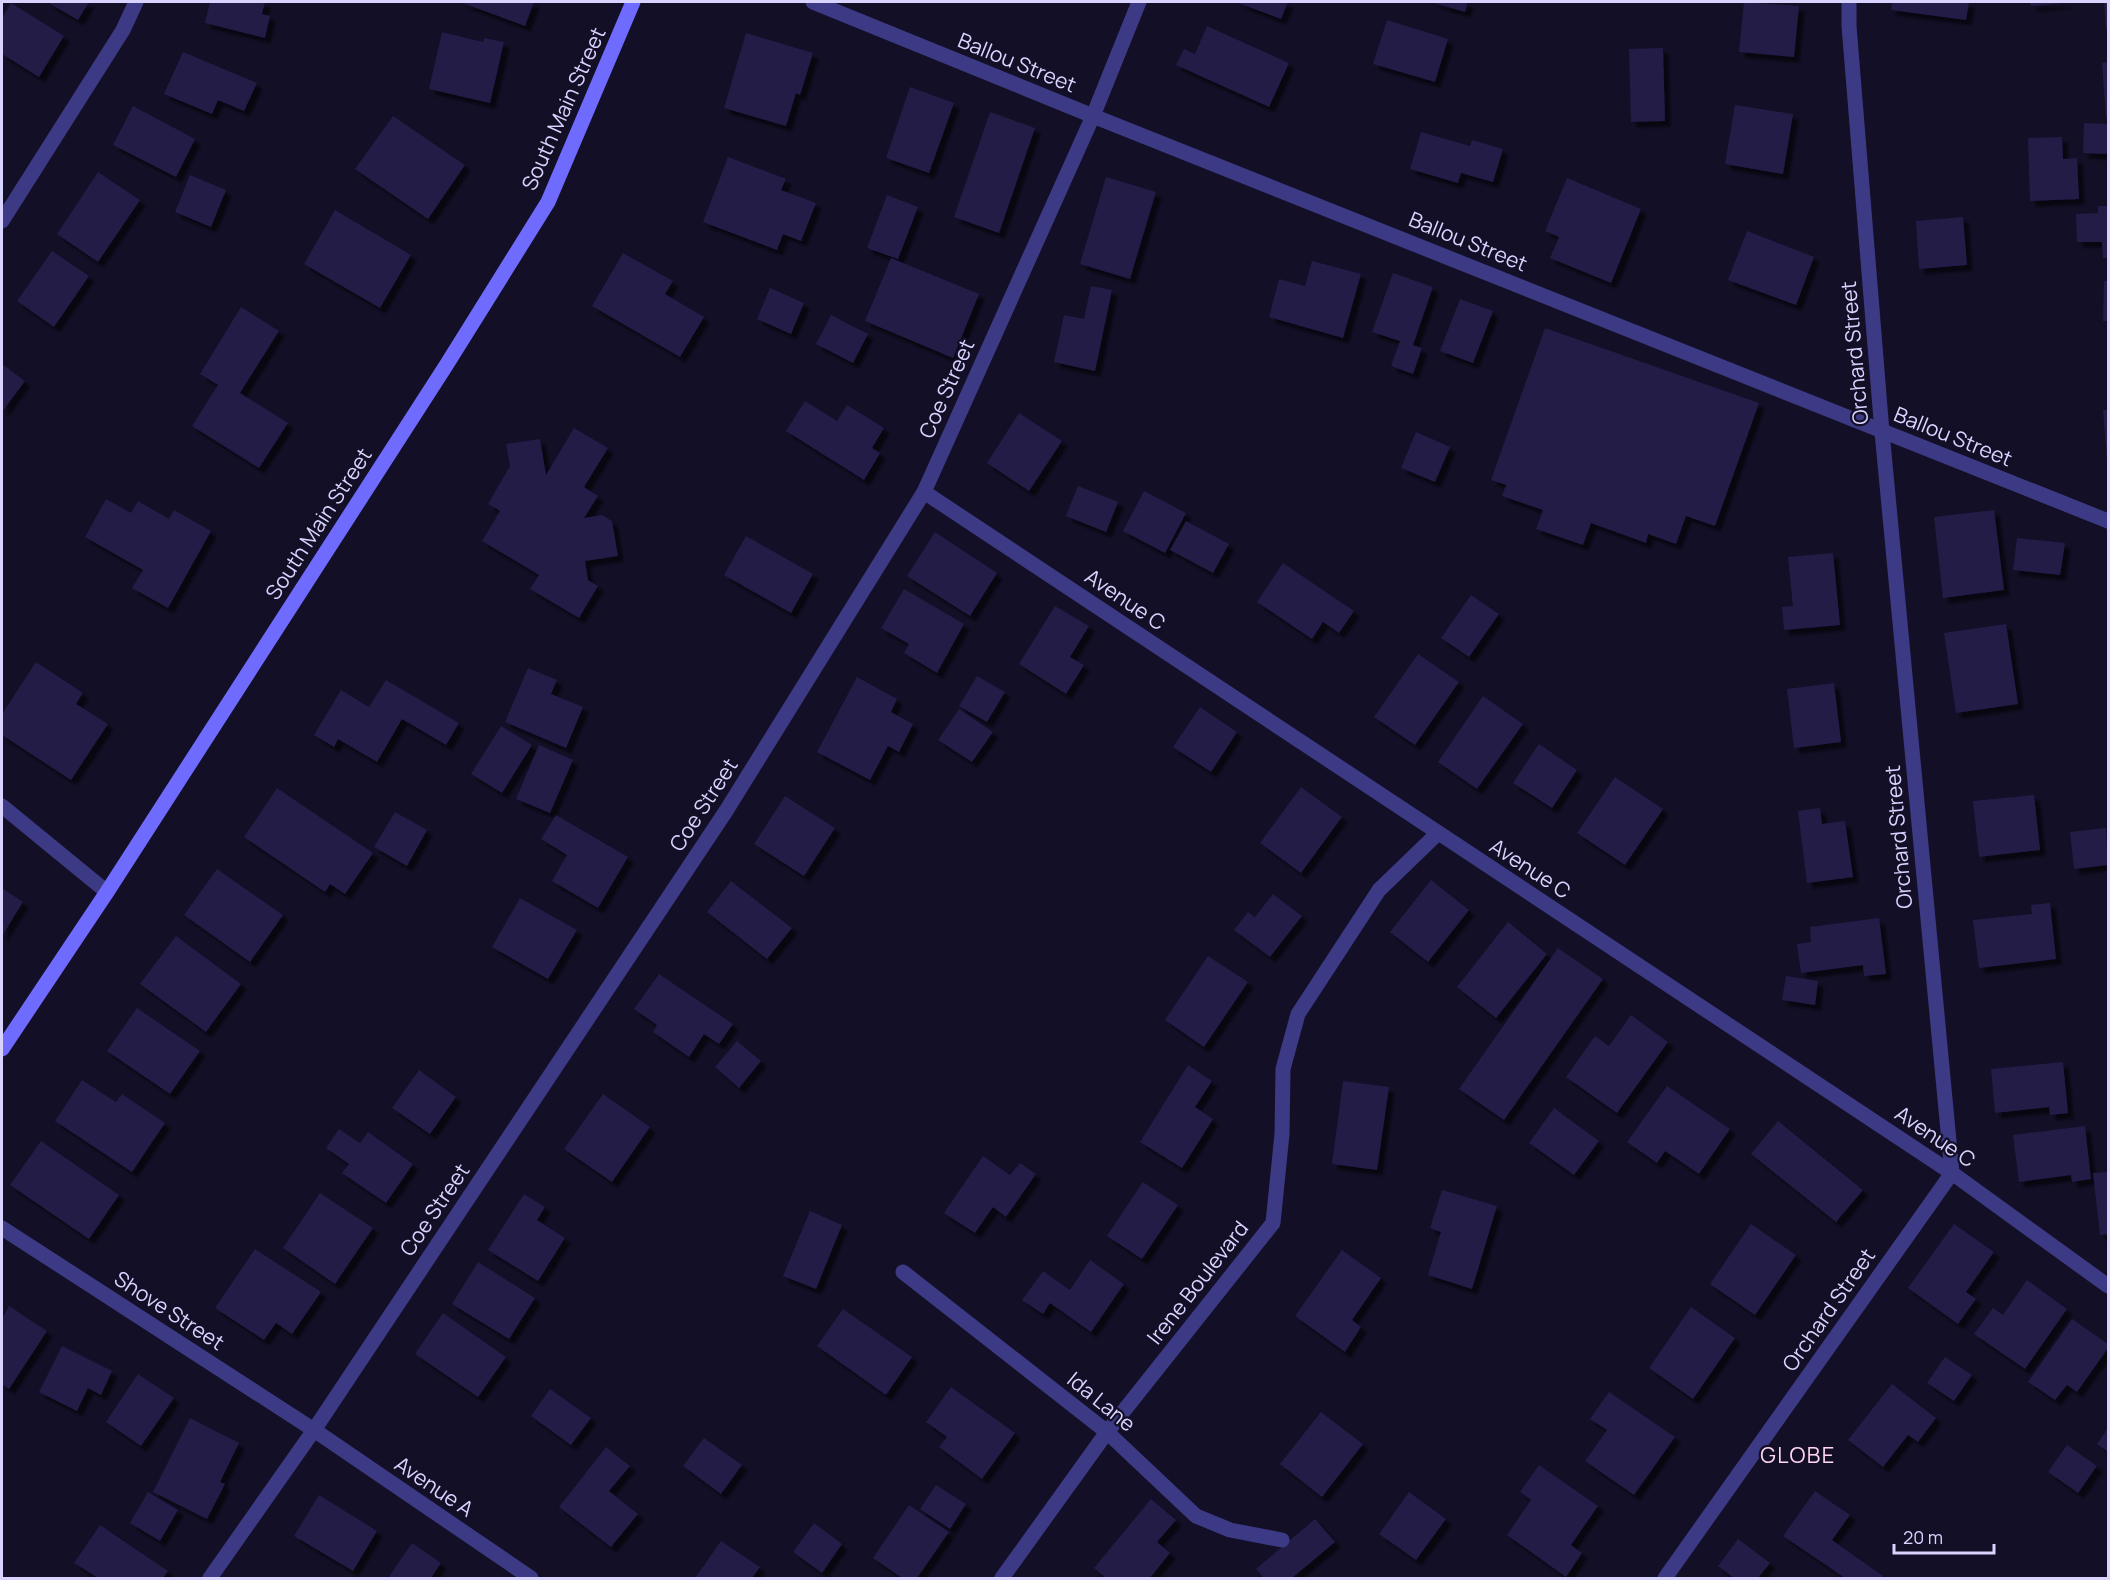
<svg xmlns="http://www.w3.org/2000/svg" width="2110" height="1580" viewBox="0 0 2110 1580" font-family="Manrope,sans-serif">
<defs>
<filter id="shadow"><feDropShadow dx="5.5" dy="5.5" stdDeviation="1.5" flood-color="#0009"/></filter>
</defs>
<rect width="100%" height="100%" fill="#130f26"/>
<g fill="#241b47" filter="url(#shadow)">
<path d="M47,2H89L78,20Z"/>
<path d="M210,2H265L262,14L270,16L265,38L205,23Z"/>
<path d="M460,2H534L525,26Z"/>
<path d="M1236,2H1288L1281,19Z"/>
<path d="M1431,2H1468L1465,12Z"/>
<path d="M1744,2L1799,6L1794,57L1739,52Z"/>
<path d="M1892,2H1969L1966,20L1891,10Z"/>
<path d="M2030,2H2066V3L2031,6Z"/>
<path d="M2104,2H2108V29H2106Z"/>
<path d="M11,3L64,36L39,77L2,54V18Z"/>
<path d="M1387,20L1448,39L1435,82L1373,64Z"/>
<path d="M1207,26L1289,63L1269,107L1176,65L1184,49L1195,54Z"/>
<path d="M442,32L483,42L484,38L504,42L490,103L429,89Z"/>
<path d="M746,33L813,53L800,95L796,93L786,126L724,108Z"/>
<path d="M1663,48L1665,121L1631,122L1629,49Z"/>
<path d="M183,52L257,83L244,111L218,100L212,114L164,94Z"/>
<path d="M2108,62V117L2106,118L2102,63Z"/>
<path d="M910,87L954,103L929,173L886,158Z"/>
<path d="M1735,105L1793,114L1783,174L1725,164Z"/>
<path d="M133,106L195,139L176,177L113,145Z"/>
<path d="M990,112L1035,128L999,233L954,217Z"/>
<path d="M393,116L465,165L428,219L355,169Z"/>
<path d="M2084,123L2108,124V154L2083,153Z"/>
<path d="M1421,132L1470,146L1472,140L1503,149L1493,182L1461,173L1458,183L1410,169Z"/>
<path d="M2062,137L2063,159L2077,158L2079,199L2030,201L2028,138Z"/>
<path d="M728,157L786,179L781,190L816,203L801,241L783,234L777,250L703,222Z"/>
<path d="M98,172L140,200L98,262L57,234Z"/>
<path d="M190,175L226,190L211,227L175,212Z"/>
<path d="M1106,177L1156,192L1130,279L1080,264Z"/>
<path d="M1567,178L1641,209L1611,283L1550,258L1559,237L1545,231Z"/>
<path d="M887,195L918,207L898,259L867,248Z"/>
<path d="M2098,206H2108V258H2103L2102,242H2077L2076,214L2098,213Z"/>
<path d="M335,210L411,255L380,308L304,264Z"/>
<path d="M1963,217L1967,265L1919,269L1916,221Z"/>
<path d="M1747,231L1814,257L1796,305L1728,280Z"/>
<path d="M52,251L89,276L54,327L17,301Z"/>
<path d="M623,253L673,281L665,294L704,317L680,357L592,306Z"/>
<path d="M891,258L979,294L953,358L865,321Z"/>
<path d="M1312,261L1361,274L1343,338L1269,317L1279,279L1305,286Z"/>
<path d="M1393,273L1433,287L1413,345L1422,348L1413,374L1391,366L1400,341L1372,332Z"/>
<path d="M2104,281H2108V321H2103Z"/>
<path d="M1091,286L1112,290L1095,371L1054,362L1064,315L1084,319Z"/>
<path d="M770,288L804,303L791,334L757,319Z"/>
<path d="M1460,299L1493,311L1473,363L1440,351Z"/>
<path d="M241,307L279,331L240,393L288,423L259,468L192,426L218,385L200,374Z"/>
<path d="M831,315L868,334L853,363L816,344Z"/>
<path d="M1545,328L1759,403L1715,526L1686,516L1676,544L1648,534L1646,543L1591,523L1583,545L1536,529L1543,510L1502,496L1506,485L1491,480Z"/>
<path d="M2,364L25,381L2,412Z"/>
<path d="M805,401L837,421L847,405L884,428L872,448L880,453L864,480L786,431Z"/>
<path d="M2103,410H2108V460H2107Z"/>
<path d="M1019,413L1062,441L1029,491L987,463Z"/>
<path d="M574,428L608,448L584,487L598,496L584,518L602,515L612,521L618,556L585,561L588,580L598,586L579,618L530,589L539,575L482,541L500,511L488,504L510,466L506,444L540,439L546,475Z"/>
<path d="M1416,432L1450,447L1435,482L1401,468Z"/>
<path d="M1078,486L1118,502L1106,532L1066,516Z"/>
<path d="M1144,491L1186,513L1165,553L1123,531Z"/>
<path d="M106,499L131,513L138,501L169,519L174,510L211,531L168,608L132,588L143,570L85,537Z"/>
<path d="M1994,510L2004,590L1943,598L1934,517Z"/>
<path d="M1186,521L1229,544L1213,573L1170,550Z"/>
<path d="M935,532L997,573L970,616L907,576Z"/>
<path d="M746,536L813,574L791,613L724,575Z"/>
<path d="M2017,538L2065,543L2060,575L2013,570Z"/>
<path d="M1833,553L1840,625L1784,630L1782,607L1793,606L1788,557Z"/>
<path d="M1283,563L1354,611L1339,633L1323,622L1312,639L1257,602Z"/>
<path d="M904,589L964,624L937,673L904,653L909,644L881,628Z"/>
<path d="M1471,595L1499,614L1469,657L1441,638Z"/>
<path d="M1055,606L1089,626L1070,657L1084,665L1066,694L1019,664Z"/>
<path d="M2006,624L2018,704L1956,713L1944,633Z"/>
<path d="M1418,654L1459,682L1415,745L1374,717Z"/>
<path d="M36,662L83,693L76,704L108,724L71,780L2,735V714Z"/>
<path d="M528,668L557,680L551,694L583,707L566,748L505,722Z"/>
<path d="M977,676L1005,692L987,722L959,706Z"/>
<path d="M857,677L897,699L891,712L913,724L899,752L888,746L870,780L817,752Z"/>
<path d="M386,680L459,723L446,745L402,719L377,762L338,739L334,747L314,735L341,690L369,707Z"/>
<path d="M1834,683L1841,742L1794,748L1787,689Z"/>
<path d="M1483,696L1523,724L1477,789L1438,762Z"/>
<path d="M1200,707L1237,732L1211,772L1173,747Z"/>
<path d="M959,709L993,732L972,762L938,740Z"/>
<path d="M501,726L532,745L502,793L471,774Z"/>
<path d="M1539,744L1577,770L1552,808L1513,783Z"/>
<path d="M539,745L573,760L550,813L516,799Z"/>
<path d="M1615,777L1663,809L1625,865L1577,833Z"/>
<path d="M1301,787L1342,817L1301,873L1260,843Z"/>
<path d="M277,788L373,853L345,894L330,884L325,892L244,837Z"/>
<path d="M2034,795L2040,850L1979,857L1973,801Z"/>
<path d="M785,796L835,828L804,876L754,844Z"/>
<path d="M1820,808L1822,824L1845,821L1853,877L1807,883L1798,811Z"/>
<path d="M395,812L427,830L407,866L374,847Z"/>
<path d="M556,815L628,857L598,908L552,881L567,855L541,839Z"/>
<path d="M2106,828L2108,865L2074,869L2070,832Z"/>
<path d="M217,869L283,915L250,962L184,915Z"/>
<path d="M1431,880L1469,910L1428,962L1390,932Z"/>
<path d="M731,881L792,928L767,959L707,912Z"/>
<path d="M2,888L23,902L2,936Z"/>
<path d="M1273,894L1302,916L1270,957L1234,930L1248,912L1255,917Z"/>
<path d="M520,898L577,930L548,979L492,947Z"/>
<path d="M2050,903L2056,959L1979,968L1973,920L2032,914L2031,905Z"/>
<path d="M1879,918L1886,974L1864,976L1863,965L1801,973L1797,944L1811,942L1810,927Z"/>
<path d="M1508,922L1547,954L1496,1018L1457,987Z"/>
<path d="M176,936L241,984L206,1032L140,984Z"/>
<path d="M1558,948L1603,979L1504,1120L1459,1089Z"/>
<path d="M1208,956L1248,982L1204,1047L1165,1020Z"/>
<path d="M659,974L733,1024L719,1044L704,1034L689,1057L653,1032L657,1025L634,1009Z"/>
<path d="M1786,976L1818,981L1815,1005L1782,1000Z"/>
<path d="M137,1008L200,1051L170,1094L107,1051Z"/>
<path d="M1631,1015L1668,1042L1617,1113L1566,1077L1595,1036L1609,1046Z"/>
<path d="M737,1041L761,1061L739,1088L715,1067Z"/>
<path d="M2063,1062L2068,1113L2050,1115L2049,1107L1995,1113L1991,1069Z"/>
<path d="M1188,1065L1212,1081L1195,1107L1213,1119L1182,1168L1140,1142Z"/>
<path d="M419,1070L456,1097L430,1134L392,1108Z"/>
<path d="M82,1080L116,1102L122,1094L165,1123L132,1172L55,1121Z"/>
<path d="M1343,1081L1389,1087L1377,1170L1332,1164Z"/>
<path d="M1667,1086L1730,1129L1699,1174L1665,1151L1657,1163L1627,1142Z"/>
<path d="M603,1094L650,1127L612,1182L564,1149Z"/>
<path d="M1554,1108L1599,1141L1574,1175L1529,1143Z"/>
<path d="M1778,1121L1863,1190L1836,1222L1751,1154Z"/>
<path d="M2085,1126L2091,1179L2072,1182L2071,1175L2019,1182L2013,1135Z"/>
<path d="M339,1129L360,1143L368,1132L413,1164L386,1203L342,1173L349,1164L326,1148Z"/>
<path d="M41,1141L119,1195L89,1239L10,1185Z"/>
<path d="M983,1156L1010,1175L1020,1163L1036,1174L1006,1217L993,1207L975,1233L944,1213Z"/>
<path d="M2108,1172V1234L2100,1235L2093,1173Z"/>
<path d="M1143,1182L1178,1205L1142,1259L1107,1236Z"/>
<path d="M1442,1190L1497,1206L1472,1289L1428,1275L1441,1232L1430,1228Z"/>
<path d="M320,1193L373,1228L335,1284L283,1248Z"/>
<path d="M524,1194L545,1207L537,1220L565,1238L538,1281L488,1250Z"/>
<path d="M810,1211L842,1225L816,1289L783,1276Z"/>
<path d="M1751,1224L1796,1255L1755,1315L1710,1284Z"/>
<path d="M1954,1224L1994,1252L1966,1292L1976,1299L1958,1324L1908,1288Z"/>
<path d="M255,1249L321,1292L292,1334L276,1323L264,1340L215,1308Z"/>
<path d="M1342,1250L1381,1278L1352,1320L1361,1327L1345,1352L1295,1316Z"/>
<path d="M1090,1260L1124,1284L1091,1332L1050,1303L1043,1314L1022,1300L1043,1271L1070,1290Z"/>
<path d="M478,1262L535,1298L509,1339L452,1304Z"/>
<path d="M2027,1280L2067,1309L2025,1369L1974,1334L1993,1308L2003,1315Z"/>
<path d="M9,1306L47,1331L9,1389L2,1384V1319Z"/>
<path d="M1691,1307L1735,1338L1693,1399L1649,1368Z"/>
<path d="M843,1309L912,1357L886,1395L817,1346Z"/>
<path d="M443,1313L506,1357L478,1397L415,1354Z"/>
<path d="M2072,1319L2108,1344V1348L2077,1392L2067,1385L2055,1400L2028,1382Z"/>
<path d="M62,1346L112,1371L101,1395L88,1388L77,1411L39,1392Z"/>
<path d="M1945,1357L1972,1375L1954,1401L1927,1383Z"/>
<path d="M138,1374L174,1398L141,1446L106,1422Z"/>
<path d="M1892,1384L1936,1418L1918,1442L1908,1435L1883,1467L1848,1440Z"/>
<path d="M951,1387L1015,1433L982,1479L939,1447L947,1437L926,1422Z"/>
<path d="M550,1389L591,1418L571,1445L531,1416Z"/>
<path d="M1609,1392L1675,1437L1634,1495L1585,1461L1607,1430L1590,1419Z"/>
<path d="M1321,1412L1363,1444L1322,1497L1280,1464Z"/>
<path d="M190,1418L239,1443L220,1482L225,1484L207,1519L153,1492Z"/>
<path d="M2108,1428V1452L2097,1444Z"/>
<path d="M704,1438L742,1465L721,1494L683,1466Z"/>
<path d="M2067,1445L2097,1466L2078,1493L2048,1472Z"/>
<path d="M606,1447L630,1466L609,1491L638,1514L611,1547L559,1507Z"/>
<path d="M1539,1465L1598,1506L1571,1545L1582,1553L1566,1577L1507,1535L1531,1500L1520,1492Z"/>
<path d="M936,1485L966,1504L950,1529L920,1509Z"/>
<path d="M1815,1491L1850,1515L1832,1540L1883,1576L1881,1578H1845L1783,1536Z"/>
<path d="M148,1492L178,1510L160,1541L130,1523Z"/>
<path d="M1409,1492L1446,1519L1416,1560L1379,1534Z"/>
<path d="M319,1495L377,1531L353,1571L294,1536Z"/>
<path d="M1151,1499L1176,1520L1157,1542L1170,1553L1150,1578H1106L1094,1568Z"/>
<path d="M909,1505L949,1532L917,1578H902L873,1558Z"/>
<path d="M1315,1519L1335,1542L1292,1578H1264L1256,1569Z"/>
<path d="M814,1523L842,1544L822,1573L793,1552Z"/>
<path d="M100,1525L168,1571L163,1578H98L74,1563Z"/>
<path d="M1738,1539L1770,1563L1758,1578H1734L1718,1566Z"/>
<path d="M721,1541L760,1567L752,1578H695Z"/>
<path d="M412,1543L441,1563L431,1578H388Z"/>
</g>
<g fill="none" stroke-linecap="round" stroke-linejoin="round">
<g stroke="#3d3a85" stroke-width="15">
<path d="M813,2L1093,116L2108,521"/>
<path d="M2,221L123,30L136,2"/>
<path d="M924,492L1952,1173L2108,1286"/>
<path d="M2,806L107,892"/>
<path d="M2,1228L314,1430L531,1578"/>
<path d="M903,1272L1107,1432L1196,1516L1230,1530L1282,1540"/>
<path d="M210,1578L314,1430L726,811L924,492L1093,116L1139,2"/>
<path d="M1002,1578L1107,1432L1273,1223L1282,1134L1283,1069L1298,1014L1379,890L1438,833"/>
<path d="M1665,1578L1952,1173L1882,432L1849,26V2"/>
</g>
<path stroke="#6f6bff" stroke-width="15" d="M2,1049L107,892L447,364L548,202L633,2"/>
</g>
<g text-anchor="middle" stroke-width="4.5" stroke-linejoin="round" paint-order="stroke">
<g font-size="21" fill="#d9d4ff" stroke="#130f26">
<text transform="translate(1017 63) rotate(22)" y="7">Ballou Street</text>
<text transform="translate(564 109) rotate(-66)" y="7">South Main Street</text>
<text transform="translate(1468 242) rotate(22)" y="7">Ballou Street</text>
<text transform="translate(1855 353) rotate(-95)" y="7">Orchard Street</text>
<text transform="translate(947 389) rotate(-66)" y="7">Coe Street</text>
<text transform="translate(1953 437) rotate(22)" y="7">Ballou Street</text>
<text transform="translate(319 524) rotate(-57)" y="7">South Main Street</text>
<text transform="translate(1125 600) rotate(34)" y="7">Avenue C</text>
<text transform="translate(704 805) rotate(-57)" y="7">Coe Street</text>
<text transform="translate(1899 837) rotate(-95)" y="7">Orchard Street</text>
<text transform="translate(1530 869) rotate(33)" y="7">Avenue C</text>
<text transform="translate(1935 1137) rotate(34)" y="7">Avenue C</text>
<text transform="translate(435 1210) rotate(-56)" y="7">Coe Street</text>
<text transform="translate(1198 1283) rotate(-52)" y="7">Irene Boulevard</text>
<text transform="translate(1829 1310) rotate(-55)" y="7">Orchard Street</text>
<text transform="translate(169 1311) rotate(33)" y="7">Shove Street</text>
<text transform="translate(1101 1402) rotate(39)" y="7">Ida Lane</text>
<text transform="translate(434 1487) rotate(34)" y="7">Avenue A</text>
</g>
<g font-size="22" letter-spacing="1.5" fill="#ffd6f0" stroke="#130f26">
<text x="1798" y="1463">GLOBE</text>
</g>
</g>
<rect width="2110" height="1580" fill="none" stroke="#d9d4ff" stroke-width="6"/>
<path d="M1894 1544v9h100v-9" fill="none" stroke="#d9d4ff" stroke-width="3"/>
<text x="1903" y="1544" font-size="18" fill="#d9d4ff" stroke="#130f26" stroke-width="4.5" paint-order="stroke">20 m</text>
</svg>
